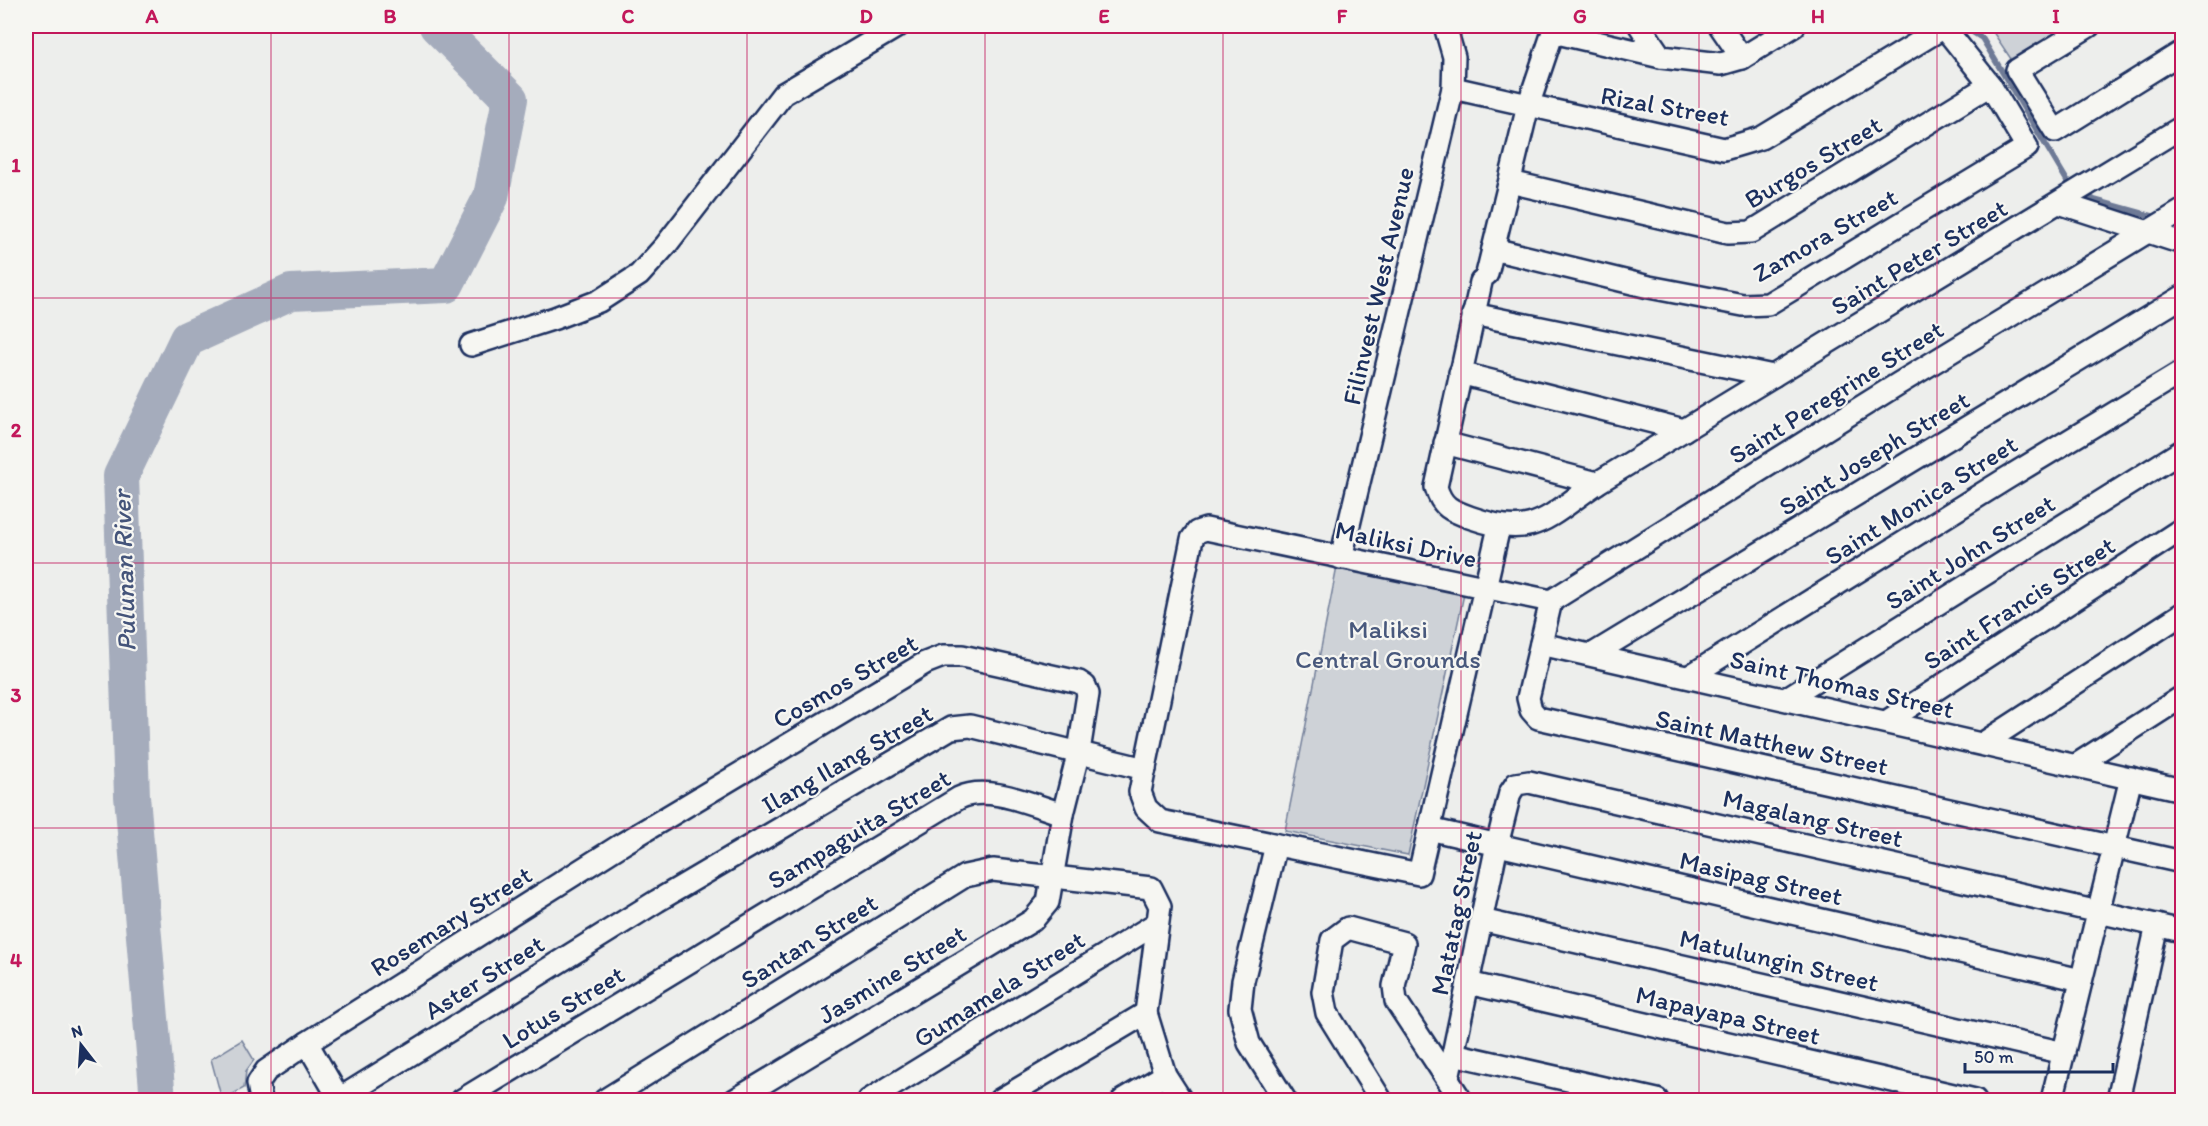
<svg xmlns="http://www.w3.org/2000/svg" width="2208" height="1126" viewBox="0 0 2208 1126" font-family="Itim,sans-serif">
<rect width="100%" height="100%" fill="#edeeec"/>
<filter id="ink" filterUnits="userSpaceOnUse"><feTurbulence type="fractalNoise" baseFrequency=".0167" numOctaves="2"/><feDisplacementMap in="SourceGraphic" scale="12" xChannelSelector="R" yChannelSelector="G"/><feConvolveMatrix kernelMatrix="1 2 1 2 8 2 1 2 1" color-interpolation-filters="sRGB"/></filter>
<g filter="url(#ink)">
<g fill="#ced2d7" stroke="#74809a" stroke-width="1.5">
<path d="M1989,26H2068L2011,59Z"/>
<path d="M1337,567L1464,594L1408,855L1285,831Z"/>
<path d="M242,1040L254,1060L246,1071L244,1088L222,1100L211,1059Z"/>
</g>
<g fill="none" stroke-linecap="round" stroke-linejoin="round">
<g stroke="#6e7a96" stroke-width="6">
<path d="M1963,26L1982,38L2069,184L2075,187"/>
<path d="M2084,193L2094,200L2159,218"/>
</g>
<path stroke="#a5acbc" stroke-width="36" d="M158,1100L132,796L121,476L187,339L291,292L446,285L491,197L510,99L437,26"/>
<defs>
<g id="minor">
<path d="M1640,26L1661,57"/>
<path d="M1720,26L1742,58"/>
<path d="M2089,26L2017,70L2055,131L2182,52"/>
<path d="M1553,32L1661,57L1721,64L1742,58L1794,26"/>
<path d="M1453,88L1724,149L1761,138L1946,26"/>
<path d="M1510,182L1728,233L1751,232L1990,85"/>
<path d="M2059,203L2182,243"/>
<path d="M1493,249L1649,287L1743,305L1768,304L2027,147L1990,85L1943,26"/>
<path d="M1487,274L1528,106L1553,32"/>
<path d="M1481,282L1436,487C1442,508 1452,511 1472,518C1535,540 1547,517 1597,483L2182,127"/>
<path d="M1473,314L1773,376"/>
<path d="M471,345L555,318L599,301L639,275L666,245L783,94L898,26"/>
<path d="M1460,373L1684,430"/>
<path d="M1445,443L1597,483"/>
<path d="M1499,527C1472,643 1445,759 1419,874L1160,821L1146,808L1140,792L1192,539L1197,532L1206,529L1551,601"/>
<path d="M1341,558L1453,88L1454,57L1445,26"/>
<path d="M1551,601L1528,698L1531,710L1538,718L2182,862"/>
<path d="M1551,601L1898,384L2182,211"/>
<path d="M1541,644L2182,790"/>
<path d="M1593,654L2182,297"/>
<path d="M1690,676L2004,480L2182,372"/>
<path d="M1787,698L2182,451"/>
<path d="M1886,722L2182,529"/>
<path d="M1982,744L2182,614"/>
<path d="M2076,765L2182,697"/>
<path d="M1429,829L2081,980"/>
<path d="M1276,845L1243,981L1240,1009L1249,1043L1285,1100"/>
<path d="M1481,920L2064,1053"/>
<path d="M1468,983L1975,1100"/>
<path d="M307,1043L340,1100"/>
<path d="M1453,1054L1657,1100"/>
<path d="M1448,1078L1497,845L1510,793L1516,784L1529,782L2182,931"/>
<path d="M339,1099L657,901L951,728L970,726L1145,769"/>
<path d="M261,1100L258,1083L266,1071L307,1043L624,843L925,663L943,656H962L1079,682L1085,686L1088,694L1079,751L1063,814L1048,902L1033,920L735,1100"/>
<path d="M462,1100L959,798C989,784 1032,805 1063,814"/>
<path d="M605,1100L965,876L993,870L1151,888L1160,906L1146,1013L1165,1075L1181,1100"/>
<path d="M869,1100L1157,923"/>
<path d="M1000,1100L1146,1013"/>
<path d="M1123,1100L1165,1075"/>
<path d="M1381,1100L1327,1013L1323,992L1332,940L1348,928L1404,943L1394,986L1396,1001L1461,1100"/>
<path d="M2052,1100L2131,778"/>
<path d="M2118,1100L2157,925"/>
</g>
</defs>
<use href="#minor" stroke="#1b2f5e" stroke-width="26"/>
<use href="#minor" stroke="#f6f6f2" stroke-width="21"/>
</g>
</g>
<path fill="none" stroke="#c2185b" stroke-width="1.5" stroke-opacity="0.55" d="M271,26V1100M509,26V1100M747,26V1100M985,26V1100M1223,26V1100M1461,26V1100M1699,26V1100M1937,26V1100M26,298H2182M26,563H2182M26,828H2182"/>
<g text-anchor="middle" stroke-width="4.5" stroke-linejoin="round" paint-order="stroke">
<g font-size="26" fill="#1b2f5e" stroke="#f6f6f2">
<text transform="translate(1665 106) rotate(10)" y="9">Rizal Street</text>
<text transform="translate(1813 162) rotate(-31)" y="9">Burgos Street</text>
<text transform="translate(1825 235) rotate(-30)" y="9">Zamora Street</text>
<text transform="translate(1919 257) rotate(-31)" y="9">Saint Peter Street</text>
<text transform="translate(1378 286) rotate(-77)" y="9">Filinvest West Avenue</text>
<text transform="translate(1836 392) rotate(-32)" y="9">Saint Peregrine Street</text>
<text transform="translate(1874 453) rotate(-31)" y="9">Saint Joseph Street</text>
<text transform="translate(1921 500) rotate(-32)" y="9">Saint Monica Street</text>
<text transform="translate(1406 544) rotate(12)" y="9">Maliksi Drive</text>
<text transform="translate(1970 552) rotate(-32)" y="9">Saint John Street</text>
<text transform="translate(2019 603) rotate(-33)" y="9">Saint Francis Street</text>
<text transform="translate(845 681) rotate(-30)" y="9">Cosmos Street</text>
<text transform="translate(1842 684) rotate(13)" y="9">Saint Thomas Street</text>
<text transform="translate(1772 742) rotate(12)" y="9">Saint Matthew Street</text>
<text transform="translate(847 759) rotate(-30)" y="9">Ilang Ilang Street</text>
<text transform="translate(1813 818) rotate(13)" y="9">Magalang Street</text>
<text transform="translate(859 829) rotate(-31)" y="9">Sampaguita Street</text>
<text transform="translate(1761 878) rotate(13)" y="9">Masipag Street</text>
<text transform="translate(1456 913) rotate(-78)" y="9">Matatag Street</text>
<text transform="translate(451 921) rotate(-32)" y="9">Rosemary Street</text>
<text transform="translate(809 941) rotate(-32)" y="9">Santan Street</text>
<text transform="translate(1779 960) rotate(13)" y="9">Matulungin Street</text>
<text transform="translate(892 974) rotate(-31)" y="9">Jasmine Street</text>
<text transform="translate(484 977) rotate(-32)" y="9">Aster Street</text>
<text transform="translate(999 989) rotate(-32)" y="9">Gumamela Street</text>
<text transform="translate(563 1007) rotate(-31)" y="9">Lotus Street</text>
<text transform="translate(1728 1015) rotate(13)" y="9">Mapayapa Street</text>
</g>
<g font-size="26" fill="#48587c" stroke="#f6f6f2">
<text x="1388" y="638">Maliksi<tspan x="1388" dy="30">Central Grounds</tspan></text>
</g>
<g font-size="27" font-style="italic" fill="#44547a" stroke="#f6f6f2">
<text transform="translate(124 571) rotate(-92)" y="9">Pulunan River</text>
</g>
</g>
<rect width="2208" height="1126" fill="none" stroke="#f6f6f2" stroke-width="66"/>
<g transform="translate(81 1045) rotate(343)" stroke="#f6f6f2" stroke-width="4.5" paint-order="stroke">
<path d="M0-4.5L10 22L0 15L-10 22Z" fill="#1b2f5e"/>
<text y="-9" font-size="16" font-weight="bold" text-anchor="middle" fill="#1b2f5e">N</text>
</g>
<path d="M1965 1063v9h148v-9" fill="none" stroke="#1b2f5e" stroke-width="3"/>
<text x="1974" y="1063" font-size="18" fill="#1b2f5e" stroke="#f6f6f2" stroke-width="4.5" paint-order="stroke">50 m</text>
<rect x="33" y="33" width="2142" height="1060" fill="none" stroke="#c2185b" stroke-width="2"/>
<g font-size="20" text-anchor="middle" font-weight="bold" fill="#c2185b">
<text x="152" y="23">A</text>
<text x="390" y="23">B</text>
<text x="628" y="23">C</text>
<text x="866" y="23">D</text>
<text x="1104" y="23">E</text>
<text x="1342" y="23">F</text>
<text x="1580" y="23">G</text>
<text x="1818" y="23">H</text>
<text x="2056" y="23">I</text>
<text x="16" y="172">1</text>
<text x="16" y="437">2</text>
<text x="16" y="702">3</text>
<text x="16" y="967">4</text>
</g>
</svg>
